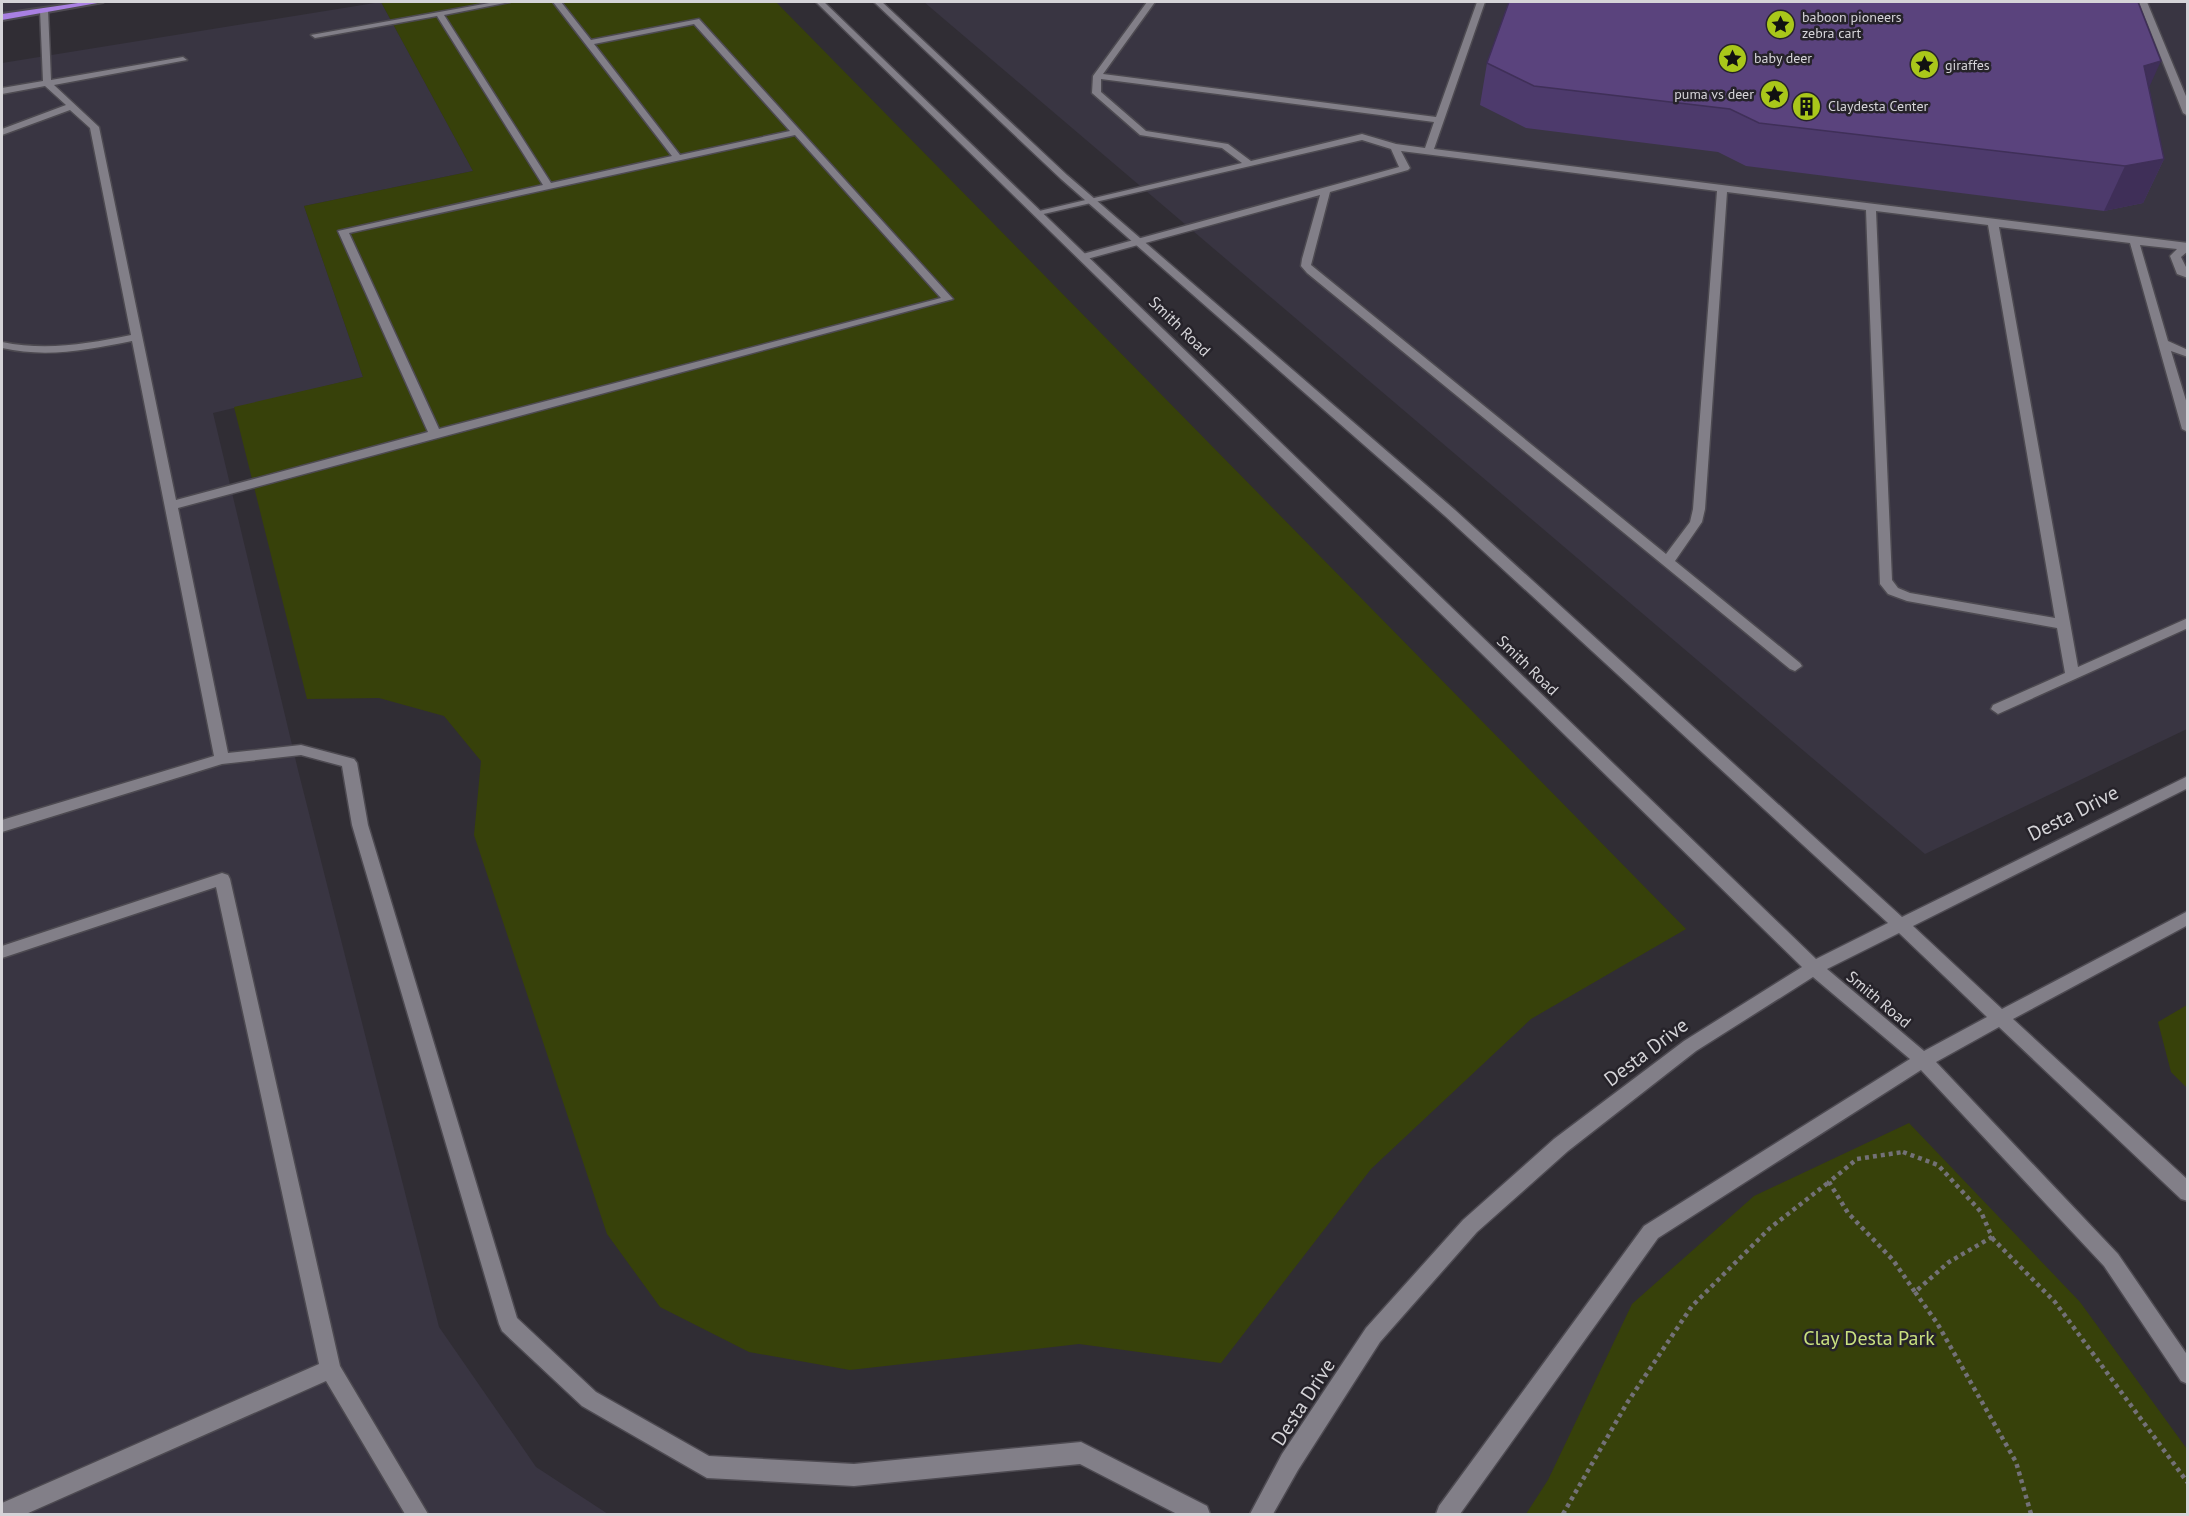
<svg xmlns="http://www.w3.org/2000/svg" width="2189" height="1516" viewBox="0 0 2189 1516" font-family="'PT Sans',sans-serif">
<rect width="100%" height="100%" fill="#302d34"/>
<g fill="#393542">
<path d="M2,2H93L2,16Z"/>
<path d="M381,2L473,171L304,206L363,377L213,413L298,770L439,1327L536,1467L608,1514H2V63Z"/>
<path d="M924,2H2187V729L1925,854Z"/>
</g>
<g fill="#37410a">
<path d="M381,2H776L1686,929L1531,1019L1371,1169L1221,1363L1079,1344L850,1370L749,1352L660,1307L607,1234L474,835L481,761L444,716L379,698L307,699L234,407L363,377L304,206L473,171Z"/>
<path d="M2187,1005V1088L2171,1072L2158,1022Z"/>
<path d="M1909,1123L2080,1302L2187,1449V1514H1526L1548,1480L1632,1304L1754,1196Z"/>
</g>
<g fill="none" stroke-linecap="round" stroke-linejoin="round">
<defs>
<g id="service">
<path d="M495,2H510L444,15L551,183L672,156L553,2H561L591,40L699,19L953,299L178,508L228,753L301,745L354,759L357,763L368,825L517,1318L596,1392L709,1456L854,1464L1081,1442L1207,1506L1210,1514H1177L1080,1464L854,1486L707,1478L582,1406L502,1331L499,1324L352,825L342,766L301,755L222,764L2,832V820L214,756L132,341C88,350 46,358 2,348V342C46,351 87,344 131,335L90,128L70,110L2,135V129L66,105L45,86L2,94V88L43,81L40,10L44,8L48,10L51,80L183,57L187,60L54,85L99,127L176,500L428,432L338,231L543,185L437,16L315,38L311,35ZM694,24L790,131L680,155L594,44ZM795,135L941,298L439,429L349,233Z"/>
<path d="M1147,2H1155L1103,74L1436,117L1477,2H1485L1434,149L2188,243V251L2181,257L2188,271V278L2177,274L2170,256L2177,249L2140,245L2168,341L2188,350V357L2171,351L2188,407V432L2182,429L2130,243L1999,227L2078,667L2188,618V628L1998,714L1991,709L1993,705L2065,673L2057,628L1907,601L1888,594L1880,584L1866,210L1727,192L1705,509L1702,522L1675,561L1800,663L1802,666L1795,671L1790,669L1307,273L1301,266L1302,259L1320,195L1087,259H1079V255L1399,167L1391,149L1362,140L1035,216V212L1242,163L1222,148L1140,135L1092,93L1093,76ZM1101,79L1434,122L1425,148L1396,144L1362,134L1251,161L1228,144L1146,131L1101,92ZM1401,151L1717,191L1693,509L1690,522L1666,554L1311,265L1330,192L1408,170L1410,168ZM1876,211L1988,225L2055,618L1910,593L1898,588L1892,580Z"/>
<path d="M2139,2H2147L2188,101V116L2183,113Z"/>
<path d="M222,873L228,875L230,879L340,1366L428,1514H405L326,1381L26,1514H2V1503L319,1364L216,887L2,958V946Z"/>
</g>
<path id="tertiary" d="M816,2H824L1816,959L1888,923L1445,516L1061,179L874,2H882L1067,175L1455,510L1902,917L2188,776V788L1913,926L2002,1009L2188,911V925L2013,1019L2188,1180V1201L2181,1199L1999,1027L1936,1062L2118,1254L2188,1356V1384L2181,1381L2104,1266L1921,1070L1658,1238L1460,1514H1436L1439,1506L1644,1226L1910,1059L1813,977L1696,1051L1568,1151L1477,1232L1380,1342L1298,1470L1273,1514H1250L1282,1454L1366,1328L1463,1220L1554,1139L1684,1041L1802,967ZM1899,933L1987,1017L1924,1051L1827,969Z"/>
<path id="trunk" d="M85,2H103L2,20V14Z"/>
</defs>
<use href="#service" stroke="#4d4a51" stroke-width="3"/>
<use href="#tertiary" stroke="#4d4a51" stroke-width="3"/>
<use href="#trunk" stroke="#4d4a51" stroke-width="4"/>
<g stroke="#737177" stroke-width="4.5" stroke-dasharray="4 4" stroke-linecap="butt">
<path d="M1903,1152L1938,1165L1981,1212L1992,1237L1949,1262L1915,1292L1893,1260L1848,1213L1829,1182L1857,1159Z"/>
<path d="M1992,1238L2055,1302L2188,1483"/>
<path d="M1915,1292L1937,1323L2016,1462L2031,1514"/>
<path d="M1563,1514L1627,1403L1692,1306L1770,1228L1829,1182"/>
</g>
<use href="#service" fill="#827f88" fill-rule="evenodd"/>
<use href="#tertiary" fill="#827f88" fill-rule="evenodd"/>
<use href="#trunk" fill="#a980e2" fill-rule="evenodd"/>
</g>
<path fill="#4d3a6c" d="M1487,63L2149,88L2164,159L2143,203L2104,211L1746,166L1718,152L1526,128L1480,105Z"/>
<g fill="#3f2f58">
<path d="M2161,61L2142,103L2144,66Z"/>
<path d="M2164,159L2143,203L2104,211L2125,166Z"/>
</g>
<path fill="#5a437d" stroke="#3f2f58" stroke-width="1.5" d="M1509,2H2138L2161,61L2144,66L2164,159L2125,166L1759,123L1730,109L1534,86L1487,63Z"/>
<defs>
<symbol id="sight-disc" viewBox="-11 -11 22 22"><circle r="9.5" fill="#a9c71a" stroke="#26232a"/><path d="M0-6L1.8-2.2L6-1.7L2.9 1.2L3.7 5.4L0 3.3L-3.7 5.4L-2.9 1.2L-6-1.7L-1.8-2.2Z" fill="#111"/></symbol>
<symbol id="building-disc" viewBox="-11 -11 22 22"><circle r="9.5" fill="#a9c71a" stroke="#26232a"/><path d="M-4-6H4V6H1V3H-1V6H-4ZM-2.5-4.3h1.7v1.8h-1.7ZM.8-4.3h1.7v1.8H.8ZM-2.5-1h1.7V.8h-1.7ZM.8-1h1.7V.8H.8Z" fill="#111"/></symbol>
</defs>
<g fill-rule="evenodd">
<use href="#sight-disc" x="1764" y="8" width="33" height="33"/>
<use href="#sight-disc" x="1716" y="42" width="33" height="33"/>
<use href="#sight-disc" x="1908" y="48" width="33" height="33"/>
<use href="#sight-disc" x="1758" y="78" width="33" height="33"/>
<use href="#building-disc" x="1790" y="90" width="33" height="33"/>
</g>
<g text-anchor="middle" stroke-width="5" stroke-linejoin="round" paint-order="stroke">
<g font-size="14" fill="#d5d4d8" stroke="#26232a" text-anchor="start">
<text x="1802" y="22">baboon pioneers<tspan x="1802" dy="16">zebra cart</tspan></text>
<text x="1754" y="63">baby deer</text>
<text x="1945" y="70">giraffes</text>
<text x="1754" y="99" text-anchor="end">puma vs deer</text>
<text x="1828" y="111">Claydesta Center</text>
</g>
<g font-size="16" fill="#d5d4d8" stroke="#26232a">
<text transform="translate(1180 326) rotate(44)" y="6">Smith Road</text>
<text transform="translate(1528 665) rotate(44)" y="6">Smith Road</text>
<text transform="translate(1879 999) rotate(40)" y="6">Smith Road</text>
</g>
<g font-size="20" fill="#d5d4d8" stroke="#26232a">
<text transform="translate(2073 813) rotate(-27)" y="7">Desta Drive</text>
<text transform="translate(1646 1052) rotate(-37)" y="7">Desta Drive</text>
<text transform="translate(1303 1402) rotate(-57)" y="7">Desta Drive</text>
</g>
<g font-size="20" fill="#c9e07f" stroke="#26232a">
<text x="1869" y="1345">Clay Desta Park</text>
</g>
</g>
<rect width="2189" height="1516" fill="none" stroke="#d5d4d8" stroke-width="6"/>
</svg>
